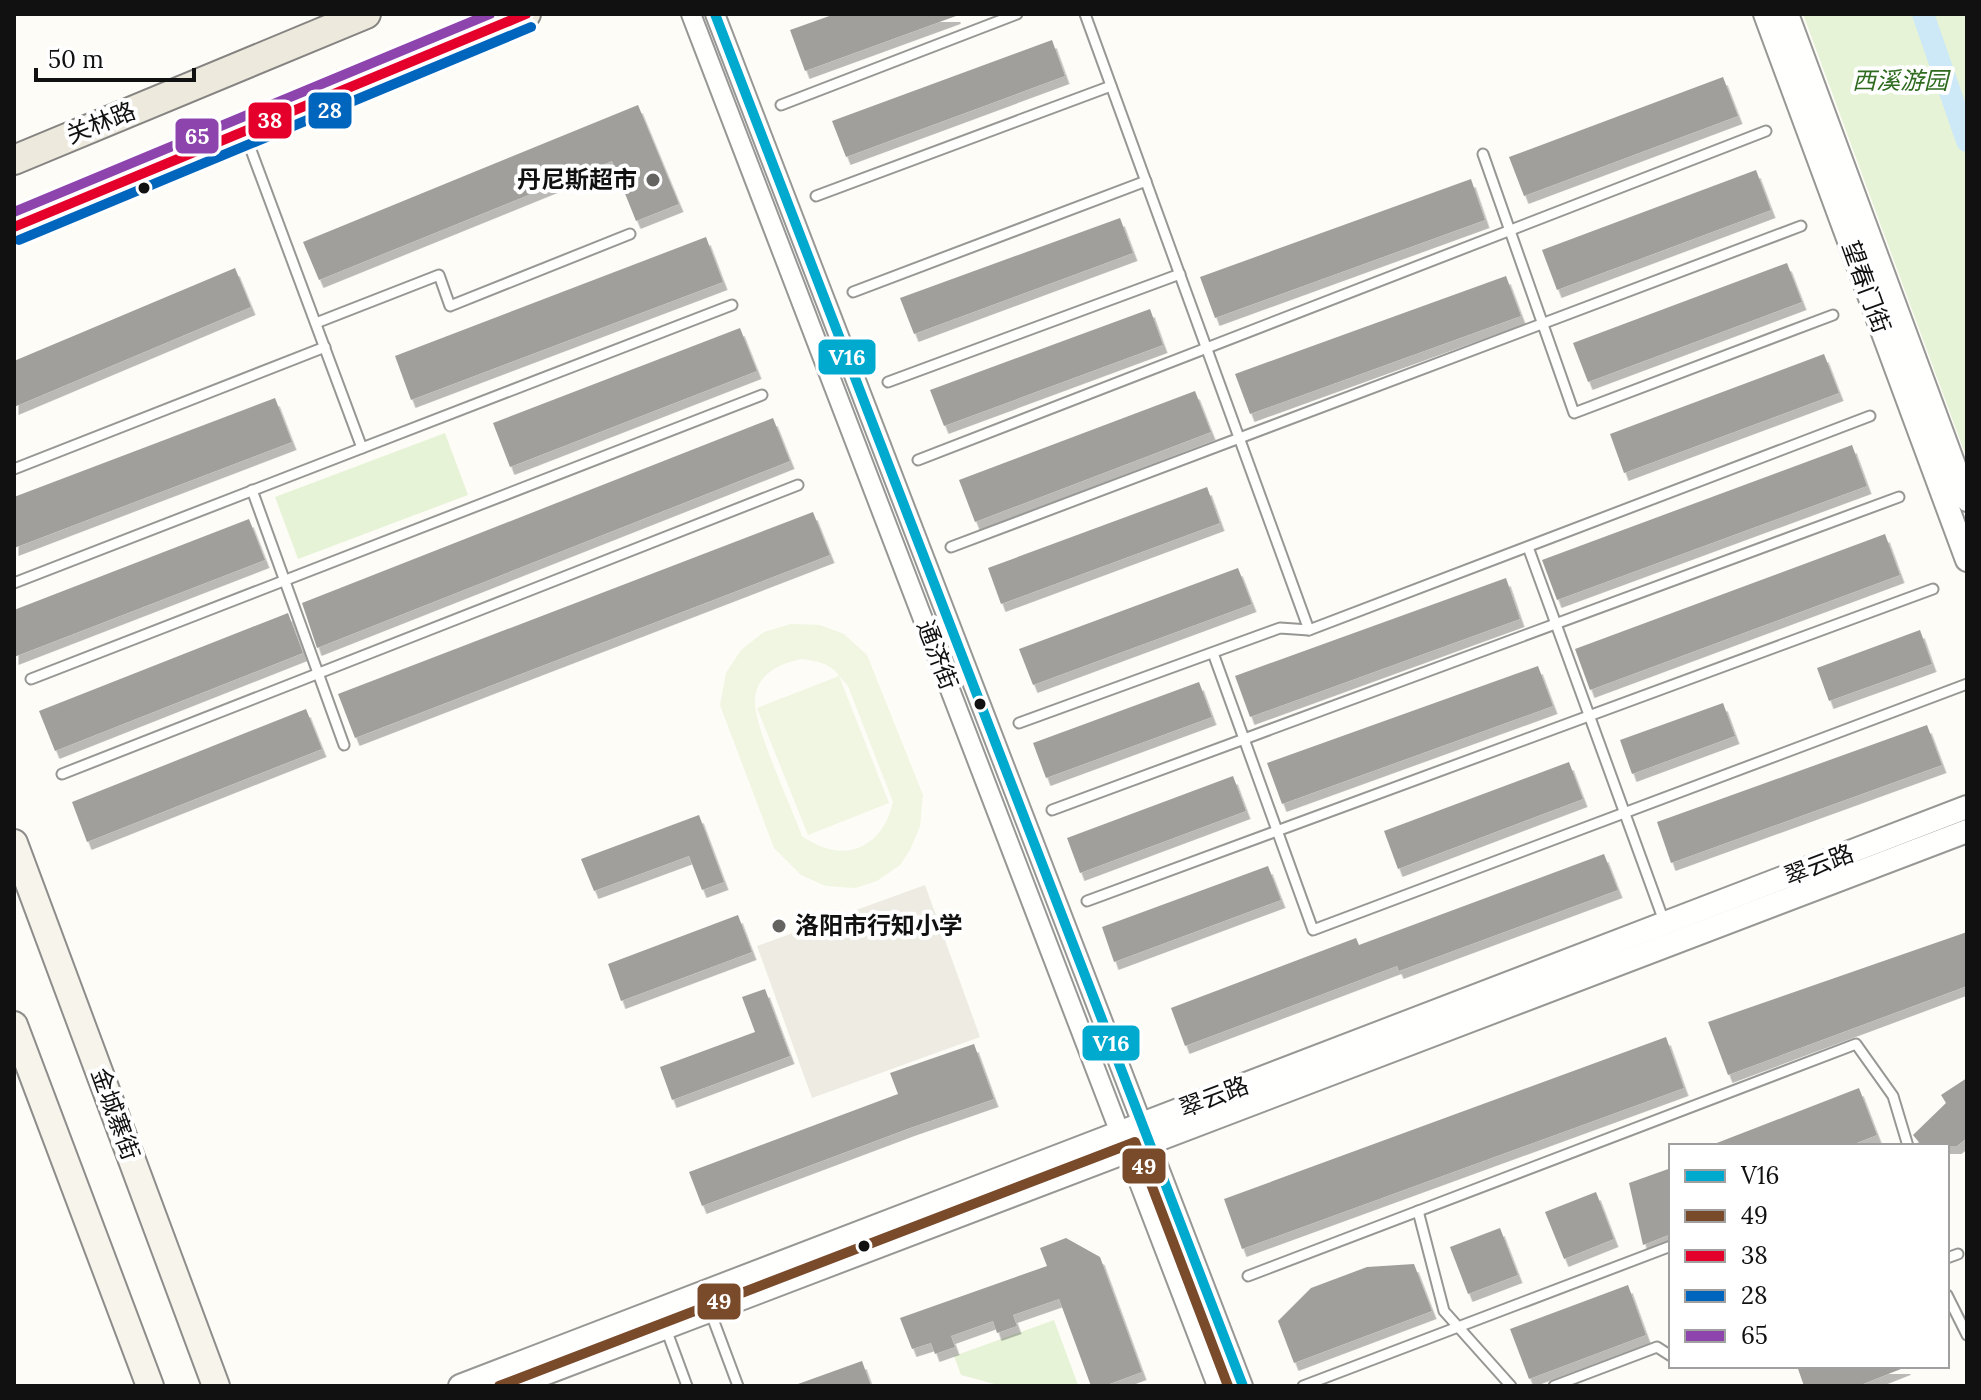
<svg xmlns="http://www.w3.org/2000/svg" width="1981" height="1400" viewBox="0 0 1981 1400" font-family="Lora,'Noto Sans SC',serif">
<defs>
<filter id="shadow"><feDropShadow dx="4.5" dy="8" stdDeviation="0" flood-color="#0004"/></filter>
</defs>
<rect width="100%" height="100%" fill="#fdfcf7"/>
<g fill="#e7f3d7">
<path d="M1803,14H1967V459Z"/>
<path d="M445,433L468,495L298,559L275,497Z"/>
<path d="M1054,1320L1078,1385L1002,1386L961,1375L954,1356Z"/>
</g>
<path fill="#f0f6e1" fill-rule="evenodd" d="M791,624L820,625L844,634L867,655L923,795L920,826L910,850L900,865L877,881L855,888L826,886L801,875L774,848L720,705L726,673L741,650L764,632ZM802,659C816,661 831,663 839,676L757,708L808,835L889,803L839,676L848,686L893,802C882,850 842,865 802,836C792,808 753,725 755,700C756,674 780,663 802,659Z"/>
<path fill="#edebe2" d="M925,885L980,1037L812,1098L757,946Z"/>
<g fill="none" stroke-linecap="round" stroke-linejoin="round">
<path stroke="#cde8f7" stroke-width="22" d="M1923,14L1967,141"/>
</g>
<g fill="#a19f9c" filter="url(#shadow)">
<path d="M835,14H956V16L805,71L790,30Z"/>
<path d="M1052,40L1065,76L846,157L832,121Z"/>
<path d="M1723,77L1738,116L1524,196L1509,157Z"/>
<path d="M638,105L679,204L636,221L612,161L319,280L303,242Z"/>
<path d="M1756,170L1771,210L1557,290L1542,250Z"/>
<path d="M1471,179L1485,220L1215,318L1200,277Z"/>
<path d="M1120,218L1133,253L914,334L900,298Z"/>
<path d="M706,237L723,282L411,400L395,356Z"/>
<path d="M1787,263L1802,302L1588,382L1573,343Z"/>
<path d="M235,268L251,307L14,407V361Z"/>
<path d="M1506,276L1521,316L1250,414L1235,374Z"/>
<path d="M1150,309L1163,345L944,426L930,390Z"/>
<path d="M740,328L757,371L510,467L493,423Z"/>
<path d="M1824,354L1839,393L1624,473L1610,434Z"/>
<path d="M1195,391L1211,432L975,522L959,480Z"/>
<path d="M275,398L292,442L14,548V497Z"/>
<path d="M773,418L790,461L317,648L302,603Z"/>
<path d="M1852,445L1867,486L1557,600L1542,560Z"/>
<path d="M1207,487L1220,523L1001,604L988,568Z"/>
<path d="M813,512L830,555L355,738L338,694Z"/>
<path d="M249,519L265,560L14,657V610Z"/>
<path d="M1885,534L1900,575L1590,690L1575,649Z"/>
<path d="M1238,568L1252,604L1033,685L1019,649Z"/>
<path d="M1506,578L1520,619L1250,717L1235,676Z"/>
<path d="M288,613L303,653L55,751L39,711Z"/>
<path d="M1920,630L1932,664L1829,701L1817,668Z"/>
<path d="M1538,666L1553,706L1282,804L1267,763Z"/>
<path d="M1199,682L1212,717L1046,778L1033,743Z"/>
<path d="M1723,703L1735,736L1632,774L1620,740Z"/>
<path d="M306,709L322,749L87,842L72,802Z"/>
<path d="M1927,725L1942,765L1671,863L1657,822Z"/>
<path d="M1569,762L1583,799L1398,869L1384,831Z"/>
<path d="M1233,776L1246,811L1080,873L1067,838Z"/>
<path d="M699,815L724,882L702,890L689,856L594,891L581,859Z"/>
<path d="M1604,854L1618,890L1399,971L1397,966L1185,1046L1171,1008L1356,938L1359,945Z"/>
<path d="M1268,866L1281,900L1114,962L1102,927Z"/>
<path d="M738,915L752,952L621,1001L608,964Z"/>
<path d="M1967,932V986L1728,1075L1708,1022Z"/>
<path d="M765,989L790,1056L672,1100L660,1067L755,1032L742,997Z"/>
<path d="M1666,1037L1684,1088L1242,1249L1224,1199Z"/>
<path d="M974,1044L994,1099L910,1128L702,1206L689,1172L898,1094L890,1073Z"/>
<path d="M1967,1078V1138L1957,1146H1922L1913,1135L1946,1103L1941,1095Z"/>
<path d="M1859,1088L1877,1135L1849,1146H1709Z"/>
<path d="M1671,1168V1234L1643,1245L1629,1183Z"/>
<path d="M1596,1192L1614,1239L1564,1259L1545,1212Z"/>
<path d="M1500,1228L1518,1275L1468,1294L1450,1247Z"/>
<path d="M1066,1238L1100,1257L1142,1372L1104,1386H1091L1059,1299L1013,1315L1017,1326L997,1333L993,1321L951,1336L955,1347L935,1354L931,1343L912,1349L900,1318L1047,1266L1040,1248Z"/>
<path d="M1414,1264L1432,1311L1294,1363L1278,1321L1311,1288L1367,1267Z"/>
<path d="M1628,1285L1646,1335L1529,1379L1510,1329Z"/>
<path d="M862,1361L871,1386H798V1384Z"/>
<path d="M1797,1366H1906V1367L1858,1386H1804Z"/>
</g>
<g fill="none" stroke-linecap="round" stroke-linejoin="round">
<defs>
<g id="service">
<path d="M1085,14L1309,630"/>
<path d="M781,105L1017,14"/>
<path d="M245,134L362,448L732,305"/>
<path d="M1483,154L1574,413L1833,315"/>
<path d="M816,196L1111,86"/>
<path d="M853,292L1146,181"/>
<path d="M316,323L439,275L450,306L630,234"/>
<path d="M888,382L1180,274"/>
<path d="M918,460L1766,131"/>
<path d="M14,469L325,347"/>
<path d="M252,490L344,745"/>
<path d="M951,547L1801,226"/>
<path d="M1528,547L1665,924"/>
<path d="M14,583L362,448"/>
<path d="M1213,653L1313,930L1967,684"/>
<path d="M31,679L762,395"/>
<path d="M1019,723L1280,628L1309,630L1870,416"/>
<path d="M62,774L798,485"/>
<path d="M1052,810L1899,497"/>
<path d="M1087,901L1933,589"/>
<path d="M1418,1211L1444,1311L1511,1386"/>
<path d="M1947,1258L1958,1254"/>
<path d="M1248,1276L1856,1044L1893,1096L1908,1146"/>
<path d="M1947,1295L1967,1335"/>
<path d="M710,1311L738,1386"/>
<path d="M666,1329L687,1386"/>
<path d="M1303,1386L1671,1246"/>
<path d="M1554,1386L1657,1347L1671,1356"/>
</g>
<g id="minor">
<path d="M691,14L1217,1386"/>
<path d="M715,14L1243,1386"/>
</g>
<g id="tertiary">
<path d="M1765,14L1967,560"/>
<path d="M1787,14L1967,500"/>
<path d="M460,1386L1967,807"/>
<path d="M512,1386L1967,831"/>
</g>
<g id="secondary">
<path d="M14,843L216,1386"/>
<path d="M14,1025L150,1386"/>
</g>
<g id="primary">
<path d="M14,160L366,14"/>
<path d="M14,227L526,14"/>
</g>
</defs>
<use href="#service" stroke="#979795" stroke-width="13"/>
<use href="#minor" stroke="#979795" stroke-width="22"/>
<use href="#tertiary" stroke="#979795" stroke-width="26"/>
<use href="#secondary" stroke="#8e8d8b" stroke-width="30"/>
<use href="#primary" stroke="#858482" stroke-width="32"/>
<use href="#service" stroke="#fffffe" stroke-width="9"/>
<use href="#minor" stroke="#fffffe" stroke-width="18"/>
<use href="#tertiary" stroke="#fffffe" stroke-width="22"/>
<use href="#secondary" stroke="#f6f4eb" stroke-width="26"/>
<use href="#primary" stroke="#ede9dc" stroke-width="28"/>
<defs>
<path id="bus-1" d="M715,14L1243,1386"/>
<path id="bus-2" d="M499,1386L1135,1142L1228,1386"/>
<path id="bus-3" d="M14,227L526,14"/>
<path id="bus-4" d="M19,240L531,27"/>
<path id="bus-5" d="M14,212L490,14"/>
</defs>
<use href="#bus-1" stroke="#fff" stroke-width="16"/>
<use href="#bus-2" stroke="#fff" stroke-width="16"/>
<use href="#bus-3" stroke="#fff" stroke-width="16"/>
<use href="#bus-4" stroke="#fff" stroke-width="16"/>
<use href="#bus-5" stroke="#fff" stroke-width="16"/>
<use href="#bus-1" stroke="#00a9ce" stroke-width="10"/>
<use href="#bus-2" stroke="#7a4b2a" stroke-width="10"/>
<use href="#bus-3" stroke="#e4002b" stroke-width="10"/>
<use href="#bus-4" stroke="#0065bd" stroke-width="10"/>
<use href="#bus-5" stroke="#8e44ad" stroke-width="10"/>
</g>
<g fill="#646362" stroke="#fff" stroke-width="3">
<circle cx="653" cy="180" r="8"/>
<circle cx="779" cy="926" r="8"/>
</g>
<g fill="#111" stroke="#fff" stroke-width="3">
<circle cx="144" cy="188" r="7"/>
<circle cx="980" cy="704" r="7"/>
<circle cx="864" cy="1246" r="7"/>
</g>
<g text-anchor="middle" stroke-width="8" stroke-linejoin="round" paint-order="stroke">
<g font-size="24" font-style="italic" fill="#2f6b1f" stroke="#fff">
<text x="1900" y="89">西溪游园</text>
</g>
<g font-size="24" fill="#111" stroke="#fff">
<text transform="translate(101 123) rotate(-22)" y="8">关林路</text>
<text transform="translate(1866 287) rotate(70)" y="8">望春门街</text>
<text transform="translate(937 655) rotate(69)" y="8">通济街</text>
<text transform="translate(1819 865) rotate(-21)" y="8">翠云路</text>
<text transform="translate(1214 1097) rotate(-21)" y="8">翠云路</text>
<text transform="translate(115 1114) rotate(70)" y="8">金城寨街</text>
</g>
<g font-size="24" font-weight="bold" fill="#111" stroke="#fff" text-anchor="end">
<text x="637" y="188">丹尼斯超市</text>
<text x="795" y="934" text-anchor="start">洛阳市行知小学</text>
</g>
</g>
<g stroke="#fff" stroke-width="3">
<rect x="307" y="91" width="46" height="39" rx="8" fill="#0065bd"/>
<rect x="247" y="101" width="46" height="39" rx="8" fill="#e4002b"/>
<rect x="174" y="117" width="46" height="38" rx="8" fill="#8e44ad"/>
<rect x="817" y="338" width="60" height="38" rx="8" fill="#00a9ce"/>
<rect x="1081" y="1024" width="60" height="38" rx="8" fill="#00a9ce"/>
<rect x="1121" y="1147" width="46" height="38" rx="8" fill="#7a4b2a"/>
<rect x="696" y="1282" width="46" height="39" rx="8" fill="#7a4b2a"/>
</g>
<g font-size="22" text-anchor="middle" font-weight="bold" fill="#fff">
<text x="330" y="118">28</text>
<text x="270" y="128">38</text>
<text x="197" y="144">65</text>
<text x="847" y="365">V16</text>
<text x="1111" y="1051">V16</text>
<text x="1144" y="1174">49</text>
<text x="719" y="1309">49</text>
</g>
<rect width="1981" height="1400" fill="none" stroke="#111111" stroke-width="32"/>
<rect x="1669" y="1144" width="280" height="224" fill="#ffffff" stroke="#a0a0a0" stroke-width="2"/>
<rect x="1685" y="1170" width="40" height="12" fill="#00a9ce" stroke="#a0a0a0" stroke-width="2"/>
<text x="1741" y="1184" font-size="24" fill="#111111">V16</text>
<rect x="1685" y="1210" width="40" height="12" fill="#7a4b2a" stroke="#a0a0a0" stroke-width="2"/>
<text x="1741" y="1224" font-size="24" fill="#111111">49</text>
<rect x="1685" y="1250" width="40" height="12" fill="#e4002b" stroke="#a0a0a0" stroke-width="2"/>
<text x="1741" y="1264" font-size="24" fill="#111111">38</text>
<rect x="1685" y="1290" width="40" height="12" fill="#0065bd" stroke="#a0a0a0" stroke-width="2"/>
<text x="1741" y="1304" font-size="24" fill="#111111">28</text>
<rect x="1685" y="1330" width="40" height="12" fill="#8e44ad" stroke="#a0a0a0" stroke-width="2"/>
<text x="1741" y="1344" font-size="24" fill="#111111">65</text>
<path d="M36 68v12h158v-12" fill="none" stroke="#111111" stroke-width="4"/>
<text x="48" y="68" font-size="24" fill="#111111" stroke="#ffffff" stroke-width="6" paint-order="stroke">50 m</text>
</svg>
